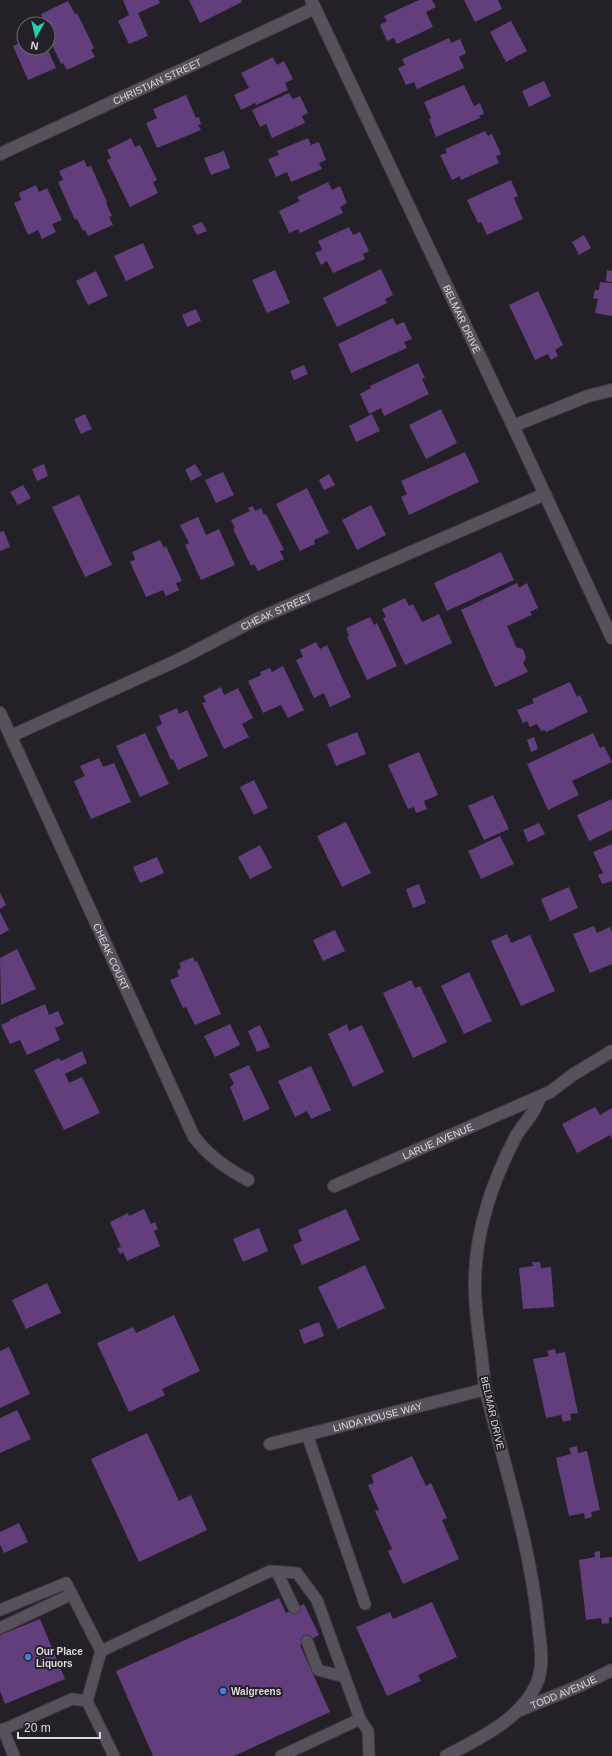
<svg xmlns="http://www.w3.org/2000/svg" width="612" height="1756" viewBox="0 0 612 1756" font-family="Arial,sans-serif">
<rect width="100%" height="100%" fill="#242028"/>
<g fill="#633e7c">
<path d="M123,0H159L160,3L138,13L148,36L129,44L118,21L129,15Z"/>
<path d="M189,0H241L242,2L200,23Z"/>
<path d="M419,0H432L436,7L426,12L433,27L397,44L394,38L387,41L380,25L387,21L384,16Z"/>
<path d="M464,0H498L502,9L475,22Z"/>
<path d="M68,1L75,14L77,13L94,48L91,50L95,57L67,70L63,63L61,64L48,36V24H45L41,14Z"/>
<path d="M511,21L527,51L506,62L490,32Z"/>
<path d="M449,38L451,43L460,39L466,53L459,57L464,68L417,89L414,82L406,85L398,68L405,65L402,59Z"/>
<path d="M24,41V48H47L56,68L28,80L13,46Z"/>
<path d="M273,57L277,65L284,61L293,79L285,83L288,90L256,105L255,103L241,110L234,95L249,88L241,73Z"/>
<path d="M544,81L551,96L529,107L522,91Z"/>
<path d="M464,85L474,106L480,103L484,114L479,116L480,118L436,137L429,119L431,118L424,102Z"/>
<path d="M289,93L293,99L300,96L308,113L302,116L305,123L272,138L266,124L260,127L252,110Z"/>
<path d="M186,95L196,118L199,117L201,124L198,125L201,130L157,148L146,123L157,118L153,109Z"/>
<path d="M485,131L488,136L492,134L501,154L496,156L499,163L461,180L460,176L452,180L440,155L447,153L445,149Z"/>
<path d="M131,138L135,147L140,145L157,180L153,182L158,193L130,207L107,160L111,158L107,150Z"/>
<path d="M308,138L311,145L319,142L326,160L319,163L322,169L291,182L287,172L276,177L268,159L279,155L277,151Z"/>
<path d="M224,151L230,168L211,175L204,158Z"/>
<path d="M84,160L87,167L91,166L107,202L106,203L112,216L109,217L113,225L88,236L85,230L83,231L77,219L75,220L58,182L63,180L59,171Z"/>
<path d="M511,180L518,196L514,198L523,219L487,235L481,222L478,223L467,200Z"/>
<path d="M328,182L332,190L340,186L347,203L340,207L343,213L300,233L298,229L289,233L279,211L300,201L297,197Z"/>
<path d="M36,185L39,192L47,188L62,220L52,224L56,232L42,239L38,230L28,235L14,203L21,200L19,193Z"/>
<path d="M202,222L207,231L197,235L192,226Z"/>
<path d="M349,227L353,235L360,232L369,251L363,254L365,259L333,273L327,261L321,265L315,253L322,250L318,241Z"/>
<path d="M584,235L591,248L579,255L572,242Z"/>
<path d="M143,243L154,268L126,281L114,256Z"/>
<path d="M381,269L393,295L385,299L387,303L337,327L323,298Z"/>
<path d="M275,270L290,303L267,313L252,280Z"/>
<path d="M607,270L612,271V282L606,281Z"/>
<path d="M96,271L108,296L88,305L76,281Z"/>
<path d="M600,282L612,283V316L595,313L598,299L593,298L595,290H599Z"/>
<path d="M538,291L563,345L555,350L558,356L551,360L548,354L535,360L509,305Z"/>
<path d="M196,309L201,321L187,327L182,315Z"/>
<path d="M393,318L396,325L404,322L412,339L404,342L407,348L351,373L338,344Z"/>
<path d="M418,363L425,378L422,379L429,394L384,416L381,408L369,414L360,394L371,388L370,386Z"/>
<path d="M304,365L308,374L294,380L290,371Z"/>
<path d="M441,409L457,443L426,459L409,425Z"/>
<path d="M85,414L92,429L81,434L74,419Z"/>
<path d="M372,414L380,431L356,442L349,426Z"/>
<path d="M465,452L479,482L409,515L401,497L407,494L401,481Z"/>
<path d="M44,464L48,476L37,481L32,469Z"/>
<path d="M195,464L202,475L191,481L185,470Z"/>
<path d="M223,472L234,495L216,503L205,480Z"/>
<path d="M329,474L335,485L324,490L319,480Z"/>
<path d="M23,485L31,498L18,505L10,492Z"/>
<path d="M307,488L329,533L314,540L315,544L300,551L276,504Z"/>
<path d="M79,495L112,565L85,577L52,507Z"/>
<path d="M371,505L386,535L357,550L342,520Z"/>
<path d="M253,506L255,511L261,508L264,515L266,514L284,550L280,551L284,559L258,571L254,564L251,566L233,529L235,528L231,520L250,511L248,508Z"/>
<path d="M198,517L206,535L219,529L235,565L201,580L185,545L189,543L180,525Z"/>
<path d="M4,531L10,547L0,551V532Z"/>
<path d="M160,540L164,548L166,546L182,581L176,583L179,590L166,596L163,590L146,597L130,562L135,559L132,552Z"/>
<path d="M501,552L514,580L447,611L434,583Z"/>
<path d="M517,583L519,588L527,583L538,608L530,612L532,615L507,626L516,647L523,649L526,658L523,663L528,672L495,687L461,610Z"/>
<path d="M405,598L409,606L413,604L422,622L439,614L452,643L405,665L383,618L386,617L382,609Z"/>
<path d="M370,617L374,625L377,623L397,666L367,680L347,637L349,636L346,628Z"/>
<path d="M316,642L320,649L327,645L351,697L330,707L324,693L314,698L296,660L303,657L300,650Z"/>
<path d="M283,666L304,710L288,718L281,705L263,713L248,681L261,675L260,672L270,668L272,672Z"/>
<path d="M570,682L577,697L580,695L588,712L546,732L545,730L541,731L537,724L530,727L527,721L523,723L517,710L534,703L532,699Z"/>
<path d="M221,687L224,695L238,688L253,718L242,724L249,737L224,749L202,703L206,702L203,696Z"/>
<path d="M177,708L179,714L187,710L208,756L178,770L173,759L171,760L156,727L162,724L159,716Z"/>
<path d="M357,732L366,754L336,766L327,744Z"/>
<path d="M145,733L169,784L140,797L116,746Z"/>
<path d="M593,733L600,748L604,746L612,762L572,781L579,795L548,810L527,764Z"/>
<path d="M534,737L538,749L531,752L527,740Z"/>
<path d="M419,752L438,795L424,801L427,809L416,813L414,807L408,809L388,765Z"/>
<path d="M99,758L103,767L114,763L131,802L91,819L74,781L85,776L80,766Z"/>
<path d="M254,780L268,808L254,815L240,787Z"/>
<path d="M493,795L509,829L484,840L468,806Z"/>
<path d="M612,799V830L589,841L577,815Z"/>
<path d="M346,822L371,873L342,887L317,836Z"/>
<path d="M539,823L545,834L528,842L523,830Z"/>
<path d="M500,836L514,864L481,879L468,851Z"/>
<path d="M612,844V881L602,884L598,875L603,873L593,852Z"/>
<path d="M260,845L272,868L250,879L238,857Z"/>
<path d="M157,857L164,873L140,883L133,867Z"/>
<path d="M419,884L426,903L413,908L406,889Z"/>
<path d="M569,887L578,908L550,921L541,899Z"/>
<path d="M0,892L6,905L0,909Z"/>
<path d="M0,912L9,930L0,935Z"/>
<path d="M594,926L597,933L610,927L612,932V964L590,973L573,934Z"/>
<path d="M335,930L345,951L323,961L313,940Z"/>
<path d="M507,934L511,943L530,935L555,991L521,1006L491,941Z"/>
<path d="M17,949L36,989L1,1005L0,958Z"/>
<path d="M193,957L195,962L197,961L221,1014L195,1025L186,1007L183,1008L170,980L179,976L177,971L181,968L179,963Z"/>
<path d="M469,972L492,1021L464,1034L441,986Z"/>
<path d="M411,980L415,988L420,986L447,1042L413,1058L383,993Z"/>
<path d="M45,1004L49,1015L58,1011L64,1024L55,1028L60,1040L27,1055L20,1040L10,1044L1,1025L10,1021L9,1020Z"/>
<path d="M230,1024L240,1045L215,1057L204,1036Z"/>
<path d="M347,1024L349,1031L362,1025L384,1072L353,1087L328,1034Z"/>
<path d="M260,1025L270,1047L257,1052L248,1031Z"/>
<path d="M82,1051L87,1063L65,1074L69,1083L82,1077L100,1113L64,1130L34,1070L59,1058L61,1061Z"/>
<path d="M249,1065L270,1109L244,1121L230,1087L234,1084L229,1074Z"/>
<path d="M311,1066L331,1110L311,1119L307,1111L295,1117L278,1081Z"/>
<path d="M595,1107L600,1115L612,1108V1139L610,1135L577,1153L562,1124Z"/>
<path d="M144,1209L151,1224L155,1222L158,1229L154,1231L160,1246L127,1261L123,1252L120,1254L117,1248L121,1247L110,1222L128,1213L129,1216Z"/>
<path d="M346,1209L360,1240L302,1265L293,1245L302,1241L298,1230Z"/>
<path d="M259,1228L268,1251L243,1262L233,1239Z"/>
<path d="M532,1262H540L541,1268L551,1267L554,1307L523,1309L519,1268L533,1266Z"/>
<path d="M365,1265L385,1308L338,1329L318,1287Z"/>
<path d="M47,1283L61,1313L26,1329L12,1300Z"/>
<path d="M174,1315L200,1371L162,1389L165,1395L129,1412L97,1343L133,1327L136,1333Z"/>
<path d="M319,1322L324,1336L304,1344L299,1330Z"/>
<path d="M9,1347L30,1394L0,1408V1351Z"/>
<path d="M555,1349L556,1354L565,1352L578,1413L570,1414L571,1420L563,1422L561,1415L546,1418L533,1359L549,1356L547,1351Z"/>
<path d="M17,1410L31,1439L0,1453V1418Z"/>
<path d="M147,1433L179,1501L191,1495L207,1530L139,1562L91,1459Z"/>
<path d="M577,1446L578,1453L587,1451L600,1510L591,1512L592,1517L585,1519L584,1513L569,1516L556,1458L571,1454L569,1448Z"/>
<path d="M412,1456L426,1486L431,1483L447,1518L442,1520L459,1559L403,1584L388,1551L392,1549L375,1511L379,1510L368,1485L374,1483L371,1475Z"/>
<path d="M19,1523L28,1542L4,1553L0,1545V1532Z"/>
<path d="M600,1551V1558L612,1557V1617H609V1623L602,1624L601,1618L586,1620L579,1560L595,1557L594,1552Z"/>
<path d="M279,1598L286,1613L304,1604L319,1635L300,1645L330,1712L234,1756H153L116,1671Z"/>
<path d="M432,1602L457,1657L418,1675L421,1681L387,1696L356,1627L390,1612L393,1619Z"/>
<path d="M40,1619L65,1679L5,1704L0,1691V1635Z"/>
</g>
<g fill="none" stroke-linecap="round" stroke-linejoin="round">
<defs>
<g id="lane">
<path d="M307,1434L365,1604"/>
<path d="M277,1572L294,1608"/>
<path d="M0,1610L66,1583L101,1651L87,1701"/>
<path d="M0,1628L72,1594"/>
<path d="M307,1641L318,1670L345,1677"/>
<path d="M101,1651L270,1571L297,1573L317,1600L360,1719L368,1731L369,1756"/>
<path d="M3,1729L14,1756"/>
<path d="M0,1731L72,1699L87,1701L114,1756"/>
<path d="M281,1756L360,1719"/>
</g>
<g id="street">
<path id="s1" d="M311,0L513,426L612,638"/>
<path id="s2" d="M0,154L315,8"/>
<path d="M513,426L588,396L612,390"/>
<path id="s3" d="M0,713L194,1137C210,1157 226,1168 248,1180"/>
<path id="s4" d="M11,736L178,660L255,620L545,494"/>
<path id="s5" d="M334,1186L541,1096"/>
<path id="s6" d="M270,1444L486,1389"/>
<path id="s7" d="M520,1710L579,1686L612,1670"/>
<path d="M446,1756C478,1739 520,1720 536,1685C545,1666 540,1643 538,1623C530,1544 505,1469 486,1391C483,1379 483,1365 481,1351C478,1328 474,1303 475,1279C476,1228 493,1180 516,1136C521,1127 528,1120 533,1112C536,1107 538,1101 541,1096L550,1092L574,1074L612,1051"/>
</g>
</defs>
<use href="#lane" stroke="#403b43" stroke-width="13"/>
<use href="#street" stroke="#403b43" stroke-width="14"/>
<use href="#lane" stroke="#57515b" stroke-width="11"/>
<use href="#street" stroke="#57515b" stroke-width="12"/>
</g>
<g fill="#3f7fe0" stroke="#242028" stroke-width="1.5">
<circle cx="28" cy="1657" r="4"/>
<circle cx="223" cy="1691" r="4"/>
</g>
<g text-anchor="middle" stroke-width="4" stroke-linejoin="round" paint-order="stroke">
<g font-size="10" fill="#dddae0" stroke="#242028">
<text dy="4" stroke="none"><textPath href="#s2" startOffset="173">CHRISTIAN STREET</textPath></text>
<text dy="4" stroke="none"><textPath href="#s1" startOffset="353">BELMAR DRIVE</textPath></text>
<text dy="4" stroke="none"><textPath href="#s4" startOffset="293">CHEAK STREET</textPath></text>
<text dy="4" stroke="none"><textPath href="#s3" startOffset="268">CHEAK COURT</textPath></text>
<text dy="4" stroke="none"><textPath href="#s5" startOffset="113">LARUE AVENUE</textPath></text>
<text transform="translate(493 1413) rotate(77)" y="4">BELMAR DRIVE</text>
<text dy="4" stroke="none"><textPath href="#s6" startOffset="111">LINDA HOUSE WAY</textPath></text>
<text dy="4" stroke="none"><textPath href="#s7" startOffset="47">TODD AVENUE</textPath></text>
</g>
<g font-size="10" font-weight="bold" fill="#dddae0" stroke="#242028" text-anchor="start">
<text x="36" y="1655">Our Place<tspan x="36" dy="12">Liquors</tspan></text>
<text x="231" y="1695">Walgreens</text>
</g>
</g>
<g transform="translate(36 36) rotate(188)"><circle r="19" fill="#242028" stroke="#6e6a72"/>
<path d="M0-3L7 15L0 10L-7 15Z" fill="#23d5af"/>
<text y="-6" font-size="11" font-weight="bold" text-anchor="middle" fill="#dddae0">N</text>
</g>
<path d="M18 1732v6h82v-6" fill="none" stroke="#dddae0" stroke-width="2"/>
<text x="24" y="1732" font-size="12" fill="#dddae0" stroke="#242028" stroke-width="3" paint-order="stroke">20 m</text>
</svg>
